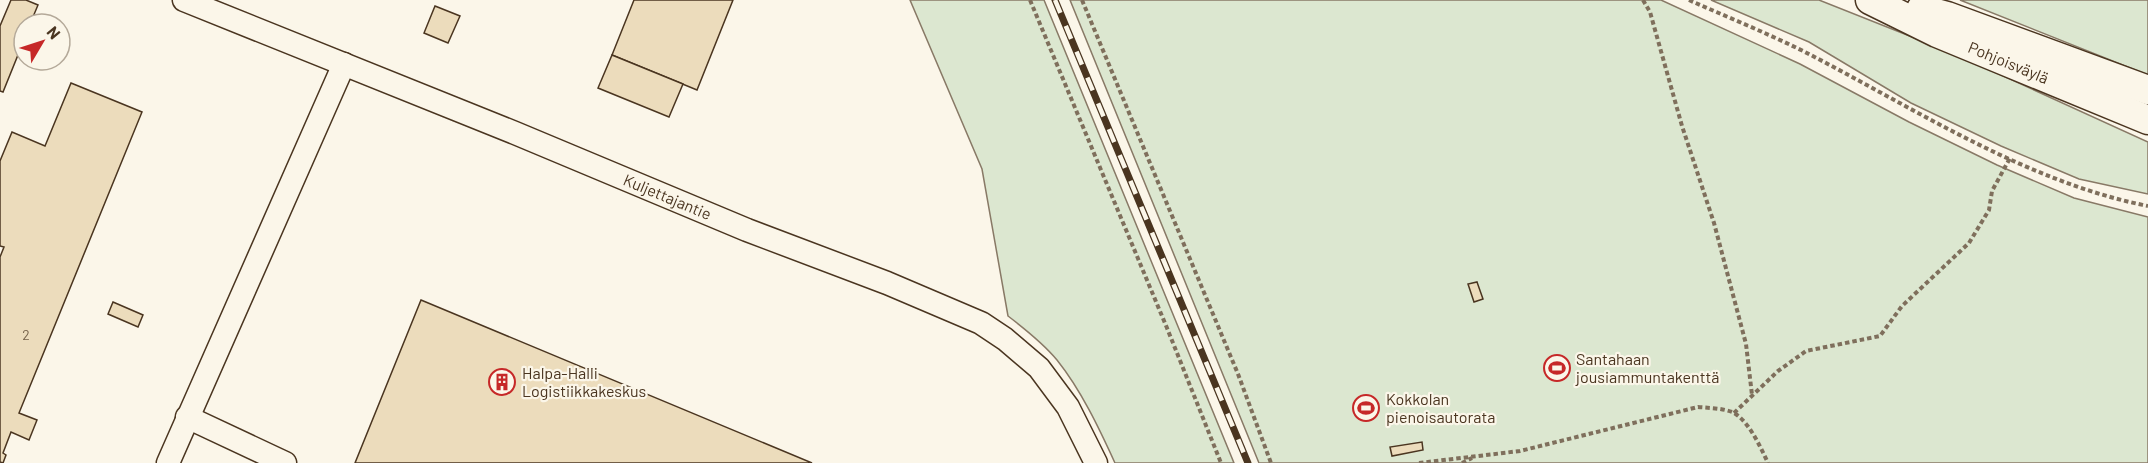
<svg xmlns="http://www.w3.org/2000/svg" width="2148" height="463" viewBox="0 0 2148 463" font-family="Barlow,sans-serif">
<rect width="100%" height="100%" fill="#fbf6e9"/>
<g fill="#dce7d0" stroke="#887966" stroke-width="1.5">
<path d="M910,0H1044L1234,463H1115C1099,428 1081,390 1057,360C1043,343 1025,329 1008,316L982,169Z"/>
<path d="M1070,0H1661L1800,64L1909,122L1997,165L2074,198L2148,217V463H1259Z"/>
<path d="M1711,0H1819L1955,54L2148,142V194L2079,179L2001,146L1911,103L1809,42Z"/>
<path d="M1960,0H2148V75Z"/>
</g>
<g fill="#ecdcbc" stroke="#4a3520" stroke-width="1.5">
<path d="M11,0H26L38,5L30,24H24V40L3,92L0,91V26Z"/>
<path d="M634,0H733L697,90L612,55Z"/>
<path d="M435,6L460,16L448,43L424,33Z"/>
<path d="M612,55L683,84L669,117L598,88Z"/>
<path d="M71,83L142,112L19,413L37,420L29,440L11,432L3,453L6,455L3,463L0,462V257L4,247L0,246V161L12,132L45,146Z"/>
<path d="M1477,282L1483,299L1474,302L1468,284Z"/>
<path d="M421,300L812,463H355Z"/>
<path d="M113,302L143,315L138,327L108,314Z"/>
<path d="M1422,442L1423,450L1392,456L1390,447Z"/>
</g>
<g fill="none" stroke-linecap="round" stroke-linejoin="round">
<defs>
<g id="minor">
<path id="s1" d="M184,0L515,133L747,230L887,283L981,323L1005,339L1039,368L1068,407L1096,463"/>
<path d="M187,417L285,463"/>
<path d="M168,463L344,64"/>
</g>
<g id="major">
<path id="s2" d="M1870,0L1937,33L2148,120"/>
<path d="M1921,9L1947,16L2148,90"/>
</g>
</defs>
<use href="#minor" stroke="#4a3520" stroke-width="25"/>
<use href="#major" stroke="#4a3520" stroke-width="31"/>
<g stroke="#7f6f5c" stroke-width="4" stroke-dasharray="4.5 3" stroke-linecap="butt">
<path d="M1030,0L1167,328L1221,463"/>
<path d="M1082,0L1238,374L1271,463"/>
<path d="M1643,0L1650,12L1682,126L1714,223L1746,344L1752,395"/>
<path d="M1689,0C1727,17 1767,33 1805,52C1914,108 2026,182 2148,206"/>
<path d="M1734,413L1778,371L1806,351L1880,336L1902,306L1969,243L1989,210L1992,191L2010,158"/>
<path d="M1419,463L1520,451L1698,407C1709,408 1721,408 1732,412C1748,419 1761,448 1768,463"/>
<path d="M1462,463L1472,458"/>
</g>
<use href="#minor" stroke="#fbf6e9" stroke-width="22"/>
<use href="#major" stroke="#fbf6e9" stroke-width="28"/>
<defs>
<path id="rail" d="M1055,0L1248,463"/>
</defs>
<use href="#rail" stroke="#4a3520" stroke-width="7"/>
<use href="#rail" stroke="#fbf6e9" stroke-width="4.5" stroke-dasharray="14" stroke-linecap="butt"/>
</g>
<defs>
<symbol id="stadium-ring" viewBox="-11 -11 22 22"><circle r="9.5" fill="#fbf6e9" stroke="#c62828" stroke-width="1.5"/><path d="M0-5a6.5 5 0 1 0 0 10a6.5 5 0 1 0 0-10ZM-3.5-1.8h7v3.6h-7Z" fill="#c62828"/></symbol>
<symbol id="building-ring" viewBox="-11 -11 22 22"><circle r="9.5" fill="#fbf6e9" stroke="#c62828" stroke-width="1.5"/><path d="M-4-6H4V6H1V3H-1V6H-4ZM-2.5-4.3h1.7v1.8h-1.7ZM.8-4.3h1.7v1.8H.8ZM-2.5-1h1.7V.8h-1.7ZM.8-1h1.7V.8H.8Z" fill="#c62828"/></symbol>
</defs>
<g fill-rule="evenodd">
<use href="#stadium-ring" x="1542" y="353" width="30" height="30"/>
<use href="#building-ring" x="487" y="367" width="30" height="30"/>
<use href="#stadium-ring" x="1351" y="393" width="30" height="30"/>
</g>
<g text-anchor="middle" stroke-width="4.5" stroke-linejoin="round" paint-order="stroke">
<g font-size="14" fill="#725f47">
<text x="26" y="340">2</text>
</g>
<g font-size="16" fill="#4a3520" stroke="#fbf6e9">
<text dy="6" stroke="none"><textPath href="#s2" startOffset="152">Pohjoisväylä</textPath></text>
<text dy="6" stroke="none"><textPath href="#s1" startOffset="522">Kuljettajantie</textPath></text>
</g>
<g font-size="16" fill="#4a3520" stroke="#fbf6e9" text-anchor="start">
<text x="1576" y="365">Santahaan<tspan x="1576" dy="18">jousiammuntakenttä</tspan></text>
<text x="522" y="379">Halpa-Halli<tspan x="522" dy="18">Logistiikkakeskus</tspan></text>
<text x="1386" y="405">Kokkolan<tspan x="1386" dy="18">pienoisautorata</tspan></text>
</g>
</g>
<g transform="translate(42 42) rotate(51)"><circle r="28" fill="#fbf6e9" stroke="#b4a999" stroke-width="1.5"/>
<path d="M0-4.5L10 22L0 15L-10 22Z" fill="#c62828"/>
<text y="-9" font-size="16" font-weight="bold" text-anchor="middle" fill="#4a3520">N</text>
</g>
</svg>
